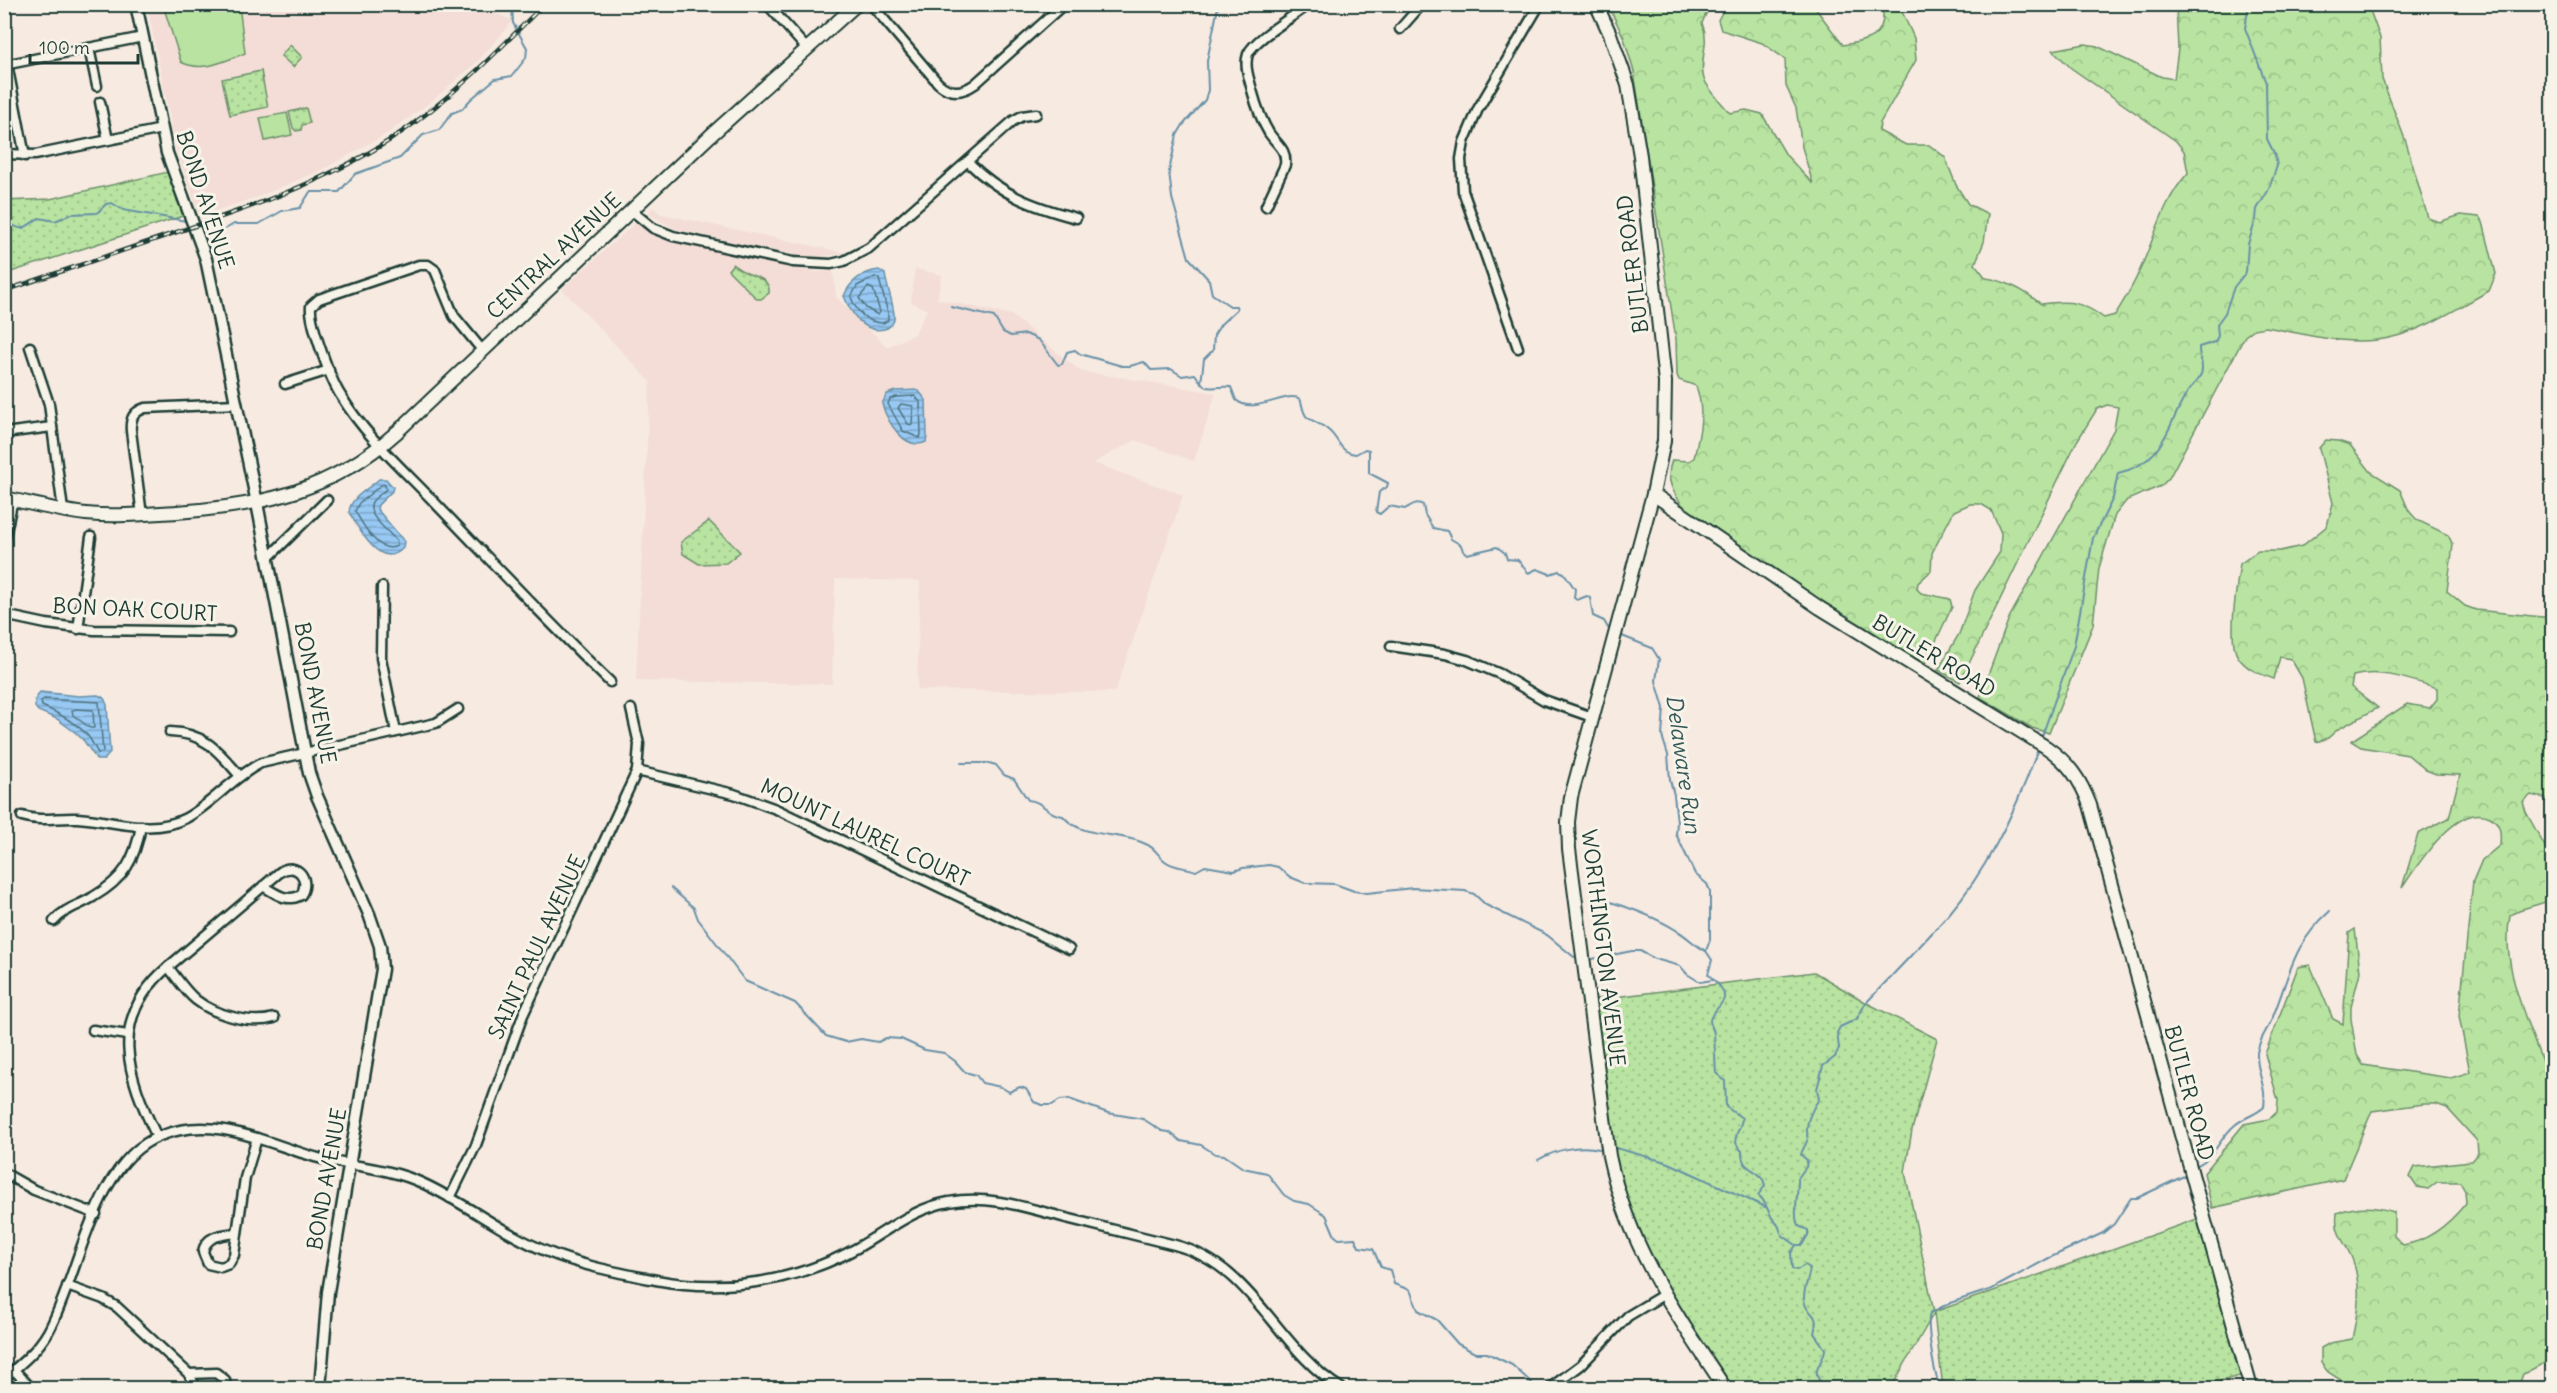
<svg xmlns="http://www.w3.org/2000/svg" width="2557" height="1393" viewBox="0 0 2557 1393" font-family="Delius,sans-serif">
<defs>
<pattern id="forest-crowns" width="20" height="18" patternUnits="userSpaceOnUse" patternTransform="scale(1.5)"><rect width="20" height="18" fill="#b8e3a1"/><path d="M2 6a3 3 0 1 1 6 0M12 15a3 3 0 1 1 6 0" fill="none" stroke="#9ec48b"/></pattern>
<pattern id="park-dots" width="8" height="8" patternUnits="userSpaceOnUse" patternTransform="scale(1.5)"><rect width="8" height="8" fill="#b8e3a1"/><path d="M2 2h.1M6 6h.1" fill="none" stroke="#9ec48b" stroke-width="1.8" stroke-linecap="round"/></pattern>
<pattern id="water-rules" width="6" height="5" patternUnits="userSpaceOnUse" patternTransform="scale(1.5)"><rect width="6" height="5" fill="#98c9f4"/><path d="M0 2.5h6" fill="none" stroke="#7ba4c6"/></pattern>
</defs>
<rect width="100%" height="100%" fill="#f7eae1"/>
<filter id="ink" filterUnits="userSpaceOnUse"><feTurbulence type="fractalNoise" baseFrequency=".0167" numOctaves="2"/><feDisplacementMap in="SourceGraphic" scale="12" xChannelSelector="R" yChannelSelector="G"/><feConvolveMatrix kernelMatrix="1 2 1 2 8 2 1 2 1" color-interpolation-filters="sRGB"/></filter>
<g filter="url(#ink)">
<g fill="#f3ddd6">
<path d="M431,4L434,8L438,5L476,4L513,21L478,61L433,100L388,133L324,169L260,196L200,216L177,152L147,5Z"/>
<path d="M652,207L661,214L846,253L818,257L798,256L675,229L649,214Z"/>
<path d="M634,224H639L658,237L672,241L792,268L814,272L833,271L836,297L887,347L915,334L927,310L911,302L915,269L942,275L937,299L1011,315L1080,371L1216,393L1194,461L1135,440L1093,463L1183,495L1115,692L917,690L920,581L835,579L832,684L636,681L650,381L562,289Z"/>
</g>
<g fill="#b8e3a1" stroke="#6c906a" stroke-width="1.5">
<path d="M163,5H239L245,53C225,61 202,73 181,62Z"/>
<path d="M287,113L292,135L265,141L260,118Z"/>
</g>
<g fill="url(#forest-crowns)" stroke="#6c906a" stroke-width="1.5">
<path d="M1608,5H1710L1702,23C1711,44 1698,60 1704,79C1709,91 1722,103 1730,113L1746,110L1762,114L1786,155L1813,184L1802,147L1796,108L1786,86L1785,59L1762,43L1721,30L1718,20L1726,5H1813L1843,45C1869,41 1888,36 1882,5H1899L1914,38L1916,60L1880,123L1879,131L1906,145H1929L1945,157L1956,185L1968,204L1988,214L1984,242L1975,264L1986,278C2007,281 2024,290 2041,304C2069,300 2081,301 2104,318L2115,315C2123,302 2132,288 2138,274C2155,239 2161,203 2188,173L2184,151L2176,141L2071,68L2053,50L2085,44L2097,46L2162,77L2174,79L2178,49L2176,5H2368L2380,38L2382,79L2406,142L2428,218L2439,222L2461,215L2479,217L2483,222L2496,274L2489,291C2457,308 2425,330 2389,338C2349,347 2305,334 2266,327L2254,329L2245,336L2169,478L2161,486L2127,500L2115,515L2099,568L2093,625L2049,733L2032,728L1980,697L2009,618L2114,429L2118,407L2107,405L2097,409L2077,441L1960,682L1938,670L1959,634L1975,590L2000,552L2001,533L1991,510L1981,504H1970L1954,511L1932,553L1931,571L1918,583L1917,589L1921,593L1950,599L1952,607L1925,664L1813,597L1687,511C1674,495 1664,480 1672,460L1689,461L1694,458C1700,433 1705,411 1696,386L1679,380L1677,375L1676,339L1634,72L1624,38Z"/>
<path d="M2326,440L2338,441L2350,445L2371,472L2400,490L2409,511L2417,520L2448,535L2453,545L2447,591L2465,606L2476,610L2552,618V800L2531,795L2523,802L2526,812L2549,854L2552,855V900L2519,910L2510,916C2500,965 2528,1023 2545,1069L2552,1071V1365L2544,1363L2523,1374L2518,1388H2353L2328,1372L2321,1363V1348L2330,1343L2352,1339C2358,1312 2362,1287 2353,1261C2346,1241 2334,1236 2337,1213C2356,1205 2375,1206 2394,1212V1236L2403,1245C2429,1241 2450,1223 2466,1203L2465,1191L2460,1182H2437L2428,1189L2417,1187L2410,1177L2415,1167L2471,1161L2478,1153L2477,1141L2447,1108L2436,1104H2424L2372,1111L2343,1179L2212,1208L2204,1173L2244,1124L2269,1119L2277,1112L2278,1100L2265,1054L2298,967L2310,965L2333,1019L2343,1024L2349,933L2355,929L2360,972L2351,1007V1019L2357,1055L2363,1065L2451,1078L2470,1072L2459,1016L2473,881L2482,860L2500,845C2501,834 2501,823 2490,817C2457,801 2417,866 2402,888L2418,834L2449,818L2460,775L2436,774L2426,770L2408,755L2361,747L2351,741L2407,704L2430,708L2437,699V688C2411,680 2379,668 2353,676L2351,687L2378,708L2338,729L2328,738L2316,742L2302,678L2291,659L2280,657L2274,679C2260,674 2247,670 2238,657C2227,641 2237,584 2240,564L2258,551H2280L2302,546L2327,526L2333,503L2319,448Z"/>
</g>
<g fill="url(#park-dots)" stroke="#6c906a" stroke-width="1.5">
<path d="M290,45L302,57L293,67L281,56Z"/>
<path d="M261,71L268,107L230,115L222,79Z"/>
<path d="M306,108L310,123L302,125L301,130L296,131L293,128L289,112Z"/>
<path d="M168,172L186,215L5,274V201L50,199Z"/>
<path d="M733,264C745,278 771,274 769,293L761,299H757L728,270Z"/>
<path d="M709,521L740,552L726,563L699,564L683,554L681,542Z"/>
<path d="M1814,972L1867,1003L1937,1039L1912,1130L1905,1172L1934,1312L2200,1218L2244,1375L2193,1388H1943L1934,1313L1891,1388H1729L1649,1261L1616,1169L1591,1000Z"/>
</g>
<g fill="url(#water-rules)" stroke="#6891a7" stroke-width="1.5">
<path d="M879,270L885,274C886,285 896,310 894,320C893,324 889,328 884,329C864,334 850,312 844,296C850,281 863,272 879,270Z"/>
<path d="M918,390L926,400L927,437L926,442C905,452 887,421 882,404L887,394L895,391Z"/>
<path d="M379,479H386L393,487L392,491L378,505L377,509L404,541L403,548C381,572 358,528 349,512C350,497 369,489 379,479Z"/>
<path d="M40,692L79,696L98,695L104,698L107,705L110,753L104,760H97L84,741L76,733L57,719L38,711L35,707V700Z"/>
</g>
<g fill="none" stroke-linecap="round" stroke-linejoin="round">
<g stroke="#4f7581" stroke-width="1.5">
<path d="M875,277L879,279L888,313V320L883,323C867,323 856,312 851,297L857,286Z"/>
<path d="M868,287L873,289L880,312L878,315L866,308L859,298Z"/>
<path d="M915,396L920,402L921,435L919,438L903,431L888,404L890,399L896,397Z"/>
<path d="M901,404L913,406L912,425L908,424L898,408Z"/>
<path d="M381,485H385L386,489C382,494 375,497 372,502C365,516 391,532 397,542V546C379,555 363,525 355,511L359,503Z"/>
<path d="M44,699L99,702L103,752L98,753C94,747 92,741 88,736C76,722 58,713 42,706L41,701Z"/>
<path d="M75,709L93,710L94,728H90L73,715L72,711Z"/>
</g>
<g stroke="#6891a7" stroke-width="2">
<path d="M4,225L8,222C24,233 23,228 39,218L55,221L71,214L97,213L106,204L112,203L123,210L186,221"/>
<path d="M211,225L216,230L222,231L234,224H259L282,211L300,208L310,192H339L355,174L400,158L423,135L439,130L452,113L462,109L471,99L495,79L512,76L526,58L527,48L513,23L512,4"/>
<path d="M951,307L994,317L1003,332L1011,336L1026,334L1039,340L1058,365L1062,364L1067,352L1075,350L1080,354L1122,366H1130L1144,362L1151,370L1171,369L1182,376L1195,374C1209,395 1208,385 1231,387L1236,400C1253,416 1287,390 1300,399C1303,405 1302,412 1307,417C1313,422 1322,424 1328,430C1339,438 1339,453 1356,454L1365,449L1369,450V473L1388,483L1387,487L1379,492L1376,512L1380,514L1389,506L1405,509C1412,505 1416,501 1423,505L1425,515L1433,528L1447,531L1451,539L1461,545L1463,551L1467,554L1497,547L1505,553L1507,559L1518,560L1528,573L1537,569L1550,574L1559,571L1564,573L1575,589L1574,598L1577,600L1587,596L1590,598L1593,616L1604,621L1608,628"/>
<path d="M1201,383L1204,359L1213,350L1214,335L1221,324L1237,309L1236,306H1230L1212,294L1209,280L1189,258L1172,198L1169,171L1177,135L1183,125L1205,100L1208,90L1207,61L1218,7"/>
<path d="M1622,636L1652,648L1659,659L1656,681L1664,708L1662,736L1668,755L1670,780L1674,795L1677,822L1676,834L1695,874L1707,884L1710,891V940L1706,951L1712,960L1708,974C1712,979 1718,983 1721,988C1732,1003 1711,1008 1710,1021C1710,1025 1714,1030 1714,1034C1715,1047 1715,1060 1716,1073L1725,1081L1726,1107L1742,1118C1741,1132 1728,1138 1742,1151C1741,1174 1762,1166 1765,1186L1758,1195L1763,1200L1772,1218L1778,1225L1782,1235L1796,1245L1791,1253L1792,1269L1797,1270L1805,1265L1810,1268C1809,1278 1804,1288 1804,1298C1805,1317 1821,1309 1814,1333L1825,1349C1824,1363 1810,1369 1821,1383L1834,1384L1840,1388"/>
<path d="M2042,736L2074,646L2093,538L2113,498L2118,473C2164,463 2166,428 2187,393C2191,386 2198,381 2201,374C2205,365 2198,357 2199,347L2215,342L2218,336L2217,324L2225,313L2234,287L2246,272L2248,244L2256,219L2257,209L2268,191L2277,166L2275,155L2267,139L2266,83L2245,28L2249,4"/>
<path d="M961,763H989L996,765L1004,775L1014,779L1028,800C1044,801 1047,815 1063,816C1081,838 1116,832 1141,842C1157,848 1155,853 1165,861C1174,868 1186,867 1196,871L1205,866L1234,871L1243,868L1269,865L1278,867L1290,877L1305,883L1335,884L1354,891L1367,893L1413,888L1465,891L1474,894L1486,905L1547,935L1574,957"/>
<path d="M671,888L694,908L698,919L745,981L795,1003L826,1036L846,1042L861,1039L878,1042L886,1038L901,1039L925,1050L944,1053L955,1061L965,1072L976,1075L982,1083L1001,1087L1009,1092L1020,1087L1026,1089L1034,1102L1042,1105H1052L1060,1100L1069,1099L1108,1113L1143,1119L1162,1131L1169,1132L1181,1141L1201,1145L1215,1154L1224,1155L1243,1168L1267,1173L1284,1195L1294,1201L1309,1204L1326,1215L1335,1236L1339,1239L1355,1238L1359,1247L1373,1249L1381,1267L1390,1270L1394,1284L1410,1290L1418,1310L1437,1320L1458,1344L1475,1353H1487L1512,1365L1532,1383"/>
<path d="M1607,901C1631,908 1655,917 1676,930C1687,936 1695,946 1706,951"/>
<path d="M1592,959L1632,951H1640L1655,959L1680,966L1687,974L1700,982L1713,980"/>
<path d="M1616,1148L1669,1163L1765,1207"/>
<path d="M1538,1160C1555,1150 1579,1144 1599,1149"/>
<path d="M2196,1166C2217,1156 2218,1139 2235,1125C2244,1117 2256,1115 2264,1107C2267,1087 2256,1072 2257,1053C2259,1039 2267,1031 2272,1019C2290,975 2292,945 2330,911"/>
<path d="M1797,1245H1802L1808,1235V1230C1805,1228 1801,1228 1799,1226C1792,1220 1799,1188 1798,1178L1806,1167L1807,1160L1801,1155C1802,1149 1805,1147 1807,1141C1809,1136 1807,1136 1807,1131C1806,1122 1813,1107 1819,1099L1817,1089L1823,1066L1835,1057L1839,1048L1837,1033L1840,1027L1857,1019L1865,1004C1893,974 1922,945 1949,914C1990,866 2017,808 2038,749"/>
<path d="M1941,1388C1934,1378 1926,1323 1930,1313L1950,1303L1992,1289L2049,1258L2103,1233L2114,1224L2131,1198H2137L2184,1176"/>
</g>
<defs>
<g id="minor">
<path d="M767,4L807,49"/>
<path d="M871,4L938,83C950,94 962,93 975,84L1064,4"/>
<path d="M1400,29L1422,4"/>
<path d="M89,48L97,86"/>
<path d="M7,64L25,156"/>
<path d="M4,65L143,37"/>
<path d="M100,102L108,140"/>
<path d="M4,154L35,155L162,129"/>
<path d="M968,162C1002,195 1031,206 1076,218"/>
<path d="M1266,206L1285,165C1287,149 1277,145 1269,133C1261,120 1256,105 1252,90C1249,78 1244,66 1248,54C1255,38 1295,16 1309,4"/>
<path d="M631,210L653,228L673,236L793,262L831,264L844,261L869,248L1013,121L1022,116L1036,114"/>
<path d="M30,347L49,404L63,510"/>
<path d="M1518,348L1463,191L1461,159L1464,142L1478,109L1540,4"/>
<path d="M482,350L454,316L435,270L428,265H419L319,299L311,306C309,322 331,381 341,396C366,437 405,471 438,506C495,565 551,625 610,682"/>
<path d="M285,384L329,370"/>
<path d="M4,433L52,427"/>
<path d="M142,515L131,431C130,419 133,412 145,408L237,404"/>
<path d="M4,541L13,499"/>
<path d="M268,558L327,500"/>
<path d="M382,587L381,658L396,732"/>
<path d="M4,615L46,624L94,630L229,632"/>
<path d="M78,629L91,537"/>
<path d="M1391,646L1445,654L1467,660L1500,674L1544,700L1592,717"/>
<path d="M170,732C205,733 218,751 240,776"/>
<path d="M637,771L734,794L776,809L1069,949"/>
<path d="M22,816C40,822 58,817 77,818C113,820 152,836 186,818C213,803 233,777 261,763L436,723L458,709"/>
<path d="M54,921C65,908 79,906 93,897C124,879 135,860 141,826"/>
<path d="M168,967C177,978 185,991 196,1000C215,1015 251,1025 274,1018"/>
<path d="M93,1030L128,1035"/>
<path d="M157,1137C127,1075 107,1019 168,967L280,872C297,861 311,879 301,895C287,903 276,894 263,886"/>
<path d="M4,1173L34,1190L96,1214"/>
<path d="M450,1198L476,1145L523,1015L637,771L639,744L631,709"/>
<path d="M237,1233C222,1235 206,1235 203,1252L208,1264L221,1267L229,1264L234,1255L245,1178L257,1138"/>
<path d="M67,1286L103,1299L117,1307L189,1374L196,1388"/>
<path d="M14,1370L31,1388"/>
<path d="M189,1374L216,1373L225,1380L226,1388"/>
<path d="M4,1378C21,1364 37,1351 48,1332C80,1274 93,1162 160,1136C216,1113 268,1145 322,1159C356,1167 390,1168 422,1183C466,1203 503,1234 548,1252C582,1266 620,1273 656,1280C724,1293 796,1282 857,1248C887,1231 914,1208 949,1202C988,1194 1028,1208 1066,1218C1102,1227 1139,1236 1175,1245C1254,1266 1276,1348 1341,1388"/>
<path d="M1550,1388L1581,1365L1628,1316L1663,1295"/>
</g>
<path id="tertiary" d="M136,4L167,153L206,259L257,503L309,773L317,796L369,914L380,946L382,969L328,1292L320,1388"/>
<g id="secondary">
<path d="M1596,4L1610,34L1628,85L1640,156L1665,382L1664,441L1653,494L1571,797L1568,822L1569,849L1609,1156C1628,1246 1675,1313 1725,1388"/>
<path d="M1653,494L1820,608L2046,747C2069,763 2080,779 2090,805L2251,1388"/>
<path d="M4,498C31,503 58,511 86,514C116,517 147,514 177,512C263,506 331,491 397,432L710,136L857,4"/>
</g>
</defs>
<use href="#minor" stroke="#1f3d34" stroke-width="13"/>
<use href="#tertiary" stroke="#1f3d34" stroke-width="15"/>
<use href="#secondary" stroke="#1f3d34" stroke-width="16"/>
<use href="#minor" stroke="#f7f3e8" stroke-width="8"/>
<use href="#tertiary" stroke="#f7f3e8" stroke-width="10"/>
<use href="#secondary" stroke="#f7f3e8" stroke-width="12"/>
<defs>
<path id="rail" d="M4,291C62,271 120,252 177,232C252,207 324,182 390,140C448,102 496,53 544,4"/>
</defs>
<use href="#rail" stroke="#1f3d34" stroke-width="4.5"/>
<use href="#rail" stroke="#f7f3e8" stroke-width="2" stroke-dasharray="7" stroke-linecap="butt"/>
</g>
</g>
<g text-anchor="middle" stroke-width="6" stroke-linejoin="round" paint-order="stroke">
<g font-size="21" fill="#1f3d34" stroke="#f7f3e8">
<text transform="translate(205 200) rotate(72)" y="7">BOND AVENUE</text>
<text transform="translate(554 256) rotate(-43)" y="7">CENTRAL AVENUE</text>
<text transform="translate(1633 264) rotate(-97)" y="7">BUTLER ROAD</text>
<text transform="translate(135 610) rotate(3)" y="7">BON OAK COURT</text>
<text transform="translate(1934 656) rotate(31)" y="7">BUTLER ROAD</text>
<text transform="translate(315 693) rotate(79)" y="7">BOND AVENUE</text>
<text transform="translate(865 833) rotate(25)" y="7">MOUNT LAUREL COURT</text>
<text transform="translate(537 947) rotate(-65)" y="7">SAINT PAUL AVENUE</text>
<text transform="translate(1603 948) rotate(83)" y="7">WORTHINGTON AVENUE</text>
<text transform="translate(2189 1093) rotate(75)" y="7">BUTLER ROAD</text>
<text transform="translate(327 1179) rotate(-80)" y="7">BOND AVENUE</text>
</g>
<g font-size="22" font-style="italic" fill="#37595a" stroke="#f7f3e8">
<text transform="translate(1684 764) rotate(82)" y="8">Delaware Run</text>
</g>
</g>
<rect width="2557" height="1393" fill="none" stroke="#f7f3e8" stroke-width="24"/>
<rect x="12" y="12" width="2533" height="1369" fill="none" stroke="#1f3d34" stroke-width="2" filter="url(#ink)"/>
<path d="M30 54v9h108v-9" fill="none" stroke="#1f3d34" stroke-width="3"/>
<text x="39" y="54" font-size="18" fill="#1f3d34" stroke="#f7f3e8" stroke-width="4.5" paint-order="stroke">100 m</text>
</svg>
